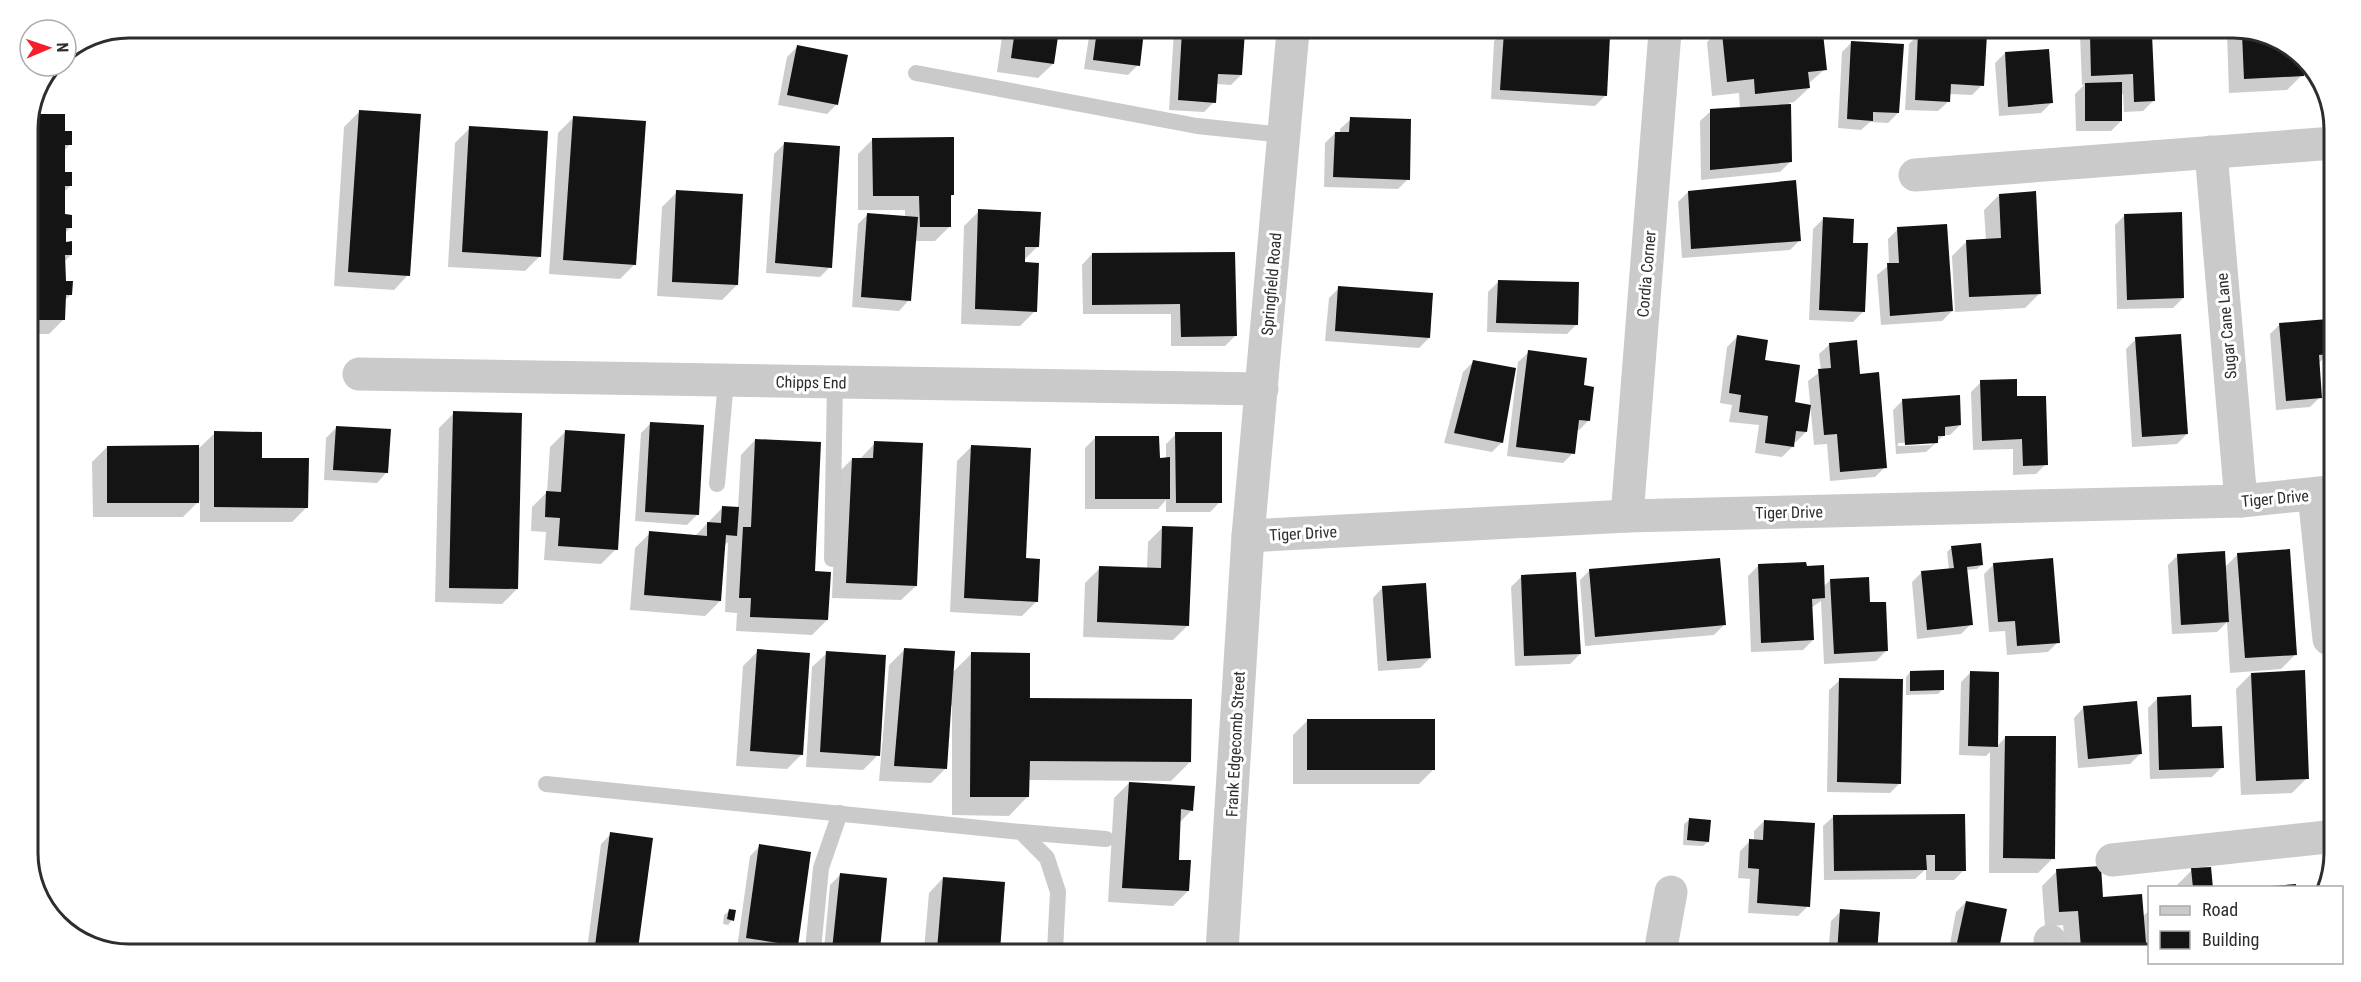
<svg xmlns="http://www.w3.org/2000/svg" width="2361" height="982" viewBox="0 0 2361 982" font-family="'Roboto Condensed',sans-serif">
<rect width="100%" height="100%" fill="#fff"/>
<g fill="#0003" fill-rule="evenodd">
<path d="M1003,30H1057L1053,64L1038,78L997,72Z"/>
<path d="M1090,30L1143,31L1138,65L1128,75L1084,69Z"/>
<path d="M1174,31H1243L1241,75L1231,85L1216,84L1214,102L1204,112L1169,110Z"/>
<path d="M1415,32H1467L1462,37L1415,36Z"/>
<path d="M1503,32L1609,37L1605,96L1595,106L1491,99L1494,41Z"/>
<path d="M1717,33H1822L1825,69L1808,84L1809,88L1794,102L1789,103L1790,162L1780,172L1701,180L1700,121L1711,111L1740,109L1739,93L1712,96L1707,42Z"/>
<path d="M1919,34H1985L1982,85L1972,95L1949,94V101L1938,111L1905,110L1909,44Z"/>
<path d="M2080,34H2151L2153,101L2143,111L2124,112L2123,94H2121V121L2111,131H2076L2075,94L2084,85H2082Z"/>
<path d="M2227,34L2271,35L2302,58V75L2287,90L2229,93Z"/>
<path d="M1852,42L1898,113L1888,123L1870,122L1861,130L1838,128L1842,52Z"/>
<path d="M797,47L837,104L827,114L778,105L787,57Z"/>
<path d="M2005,53L2051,103L2041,113L1999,116L1995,63Z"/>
<path d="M359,112L408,275L394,290L334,286L344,127Z"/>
<path d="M30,115H64V132L70,144L64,151V173L71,185L64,192V216L71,227L64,234V243L71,255L64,262V282L71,294L64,301V319L49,334H27V122Z"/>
<path d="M573,118L635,264L620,279L549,274L558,133Z"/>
<path d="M1351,119L1408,179L1398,189L1324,187L1325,143L1335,133H1340V129Z"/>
<path d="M470,128L540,256L525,271L448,267L455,143Z"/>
<path d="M873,139L953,194L949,198L950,226L935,241H914L909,300L899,311L852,307L858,224L868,214L905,217V210H858V154Z"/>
<path d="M784,144L830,267L820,277L766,273L774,154Z"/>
<path d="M677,192L737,285L722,300L657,296L662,207Z"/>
<path d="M1688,192L1800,240L1790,250L1682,258L1678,202Z"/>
<path d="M1999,195L2040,293L2025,308L1955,312L1952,256L1967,241L1986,240L1984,210Z"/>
<path d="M979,211L1038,246L1024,260L1035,311L1020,326L961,324L964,226Z"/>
<path d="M2125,215L2183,298L2173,308L2117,309L2115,225Z"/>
<path d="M1823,219L1851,244L1863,312L1853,322L1809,320L1813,229Z"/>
<path d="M1898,229L1952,311L1942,321L1881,325L1877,275L1889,265L1888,239Z"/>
<path d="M1234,253L1235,336L1225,346H1171V314H1083L1082,265L1092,254Z"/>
<path d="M1498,282L1577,324L1567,334L1487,332L1488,292Z"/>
<path d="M1339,288L1429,338L1419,348L1325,341L1329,298Z"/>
<path d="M2280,324L2329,353L2319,363L2320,397L2310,407L2276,410L2270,334Z"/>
<path d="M1737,337L1764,362L1806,432L1796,442L1793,441L1792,447L1782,457L1755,453L1759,425L1729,422L1732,405L1720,403L1727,347Z"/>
<path d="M2136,339L2187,434L2177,444L2132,447L2126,349Z"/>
<path d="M1830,344L1858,375L1885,467L1875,477L1830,481L1827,444L1814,445L1808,381L1821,371L1819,354Z"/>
<path d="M1529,352L1582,386L1589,420L1579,430H1576L1573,453L1563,463L1507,456L1518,362Z"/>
<path d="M1473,362L1502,442L1492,452L1444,443L1463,372Z"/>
<path d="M1981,382L2016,398L2046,464L2036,474L2013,475V449L1973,450L1971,392Z"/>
<path d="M1903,400L1960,425L1950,435H1944L1926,452L1896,454L1893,410ZM1935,442L1931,445L1898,446V443Z"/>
<path d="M454,413L517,589L502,604L435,602L439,428Z"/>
<path d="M651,423L698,514L687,525L635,521L641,433Z"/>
<path d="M336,428L387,472L377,483L324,480L326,438Z"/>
<path d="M565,432L616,549L601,564L544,560L546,532L531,531L532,507L547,492L550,447Z"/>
<path d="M215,433L260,459L307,507L292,522H200V500L183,517H93L92,462L107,447L197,450Z"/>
<path d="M1176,434L1220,502L1210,512H1166V500L1158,509H1085V448L1095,438L1158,459H1166V444Z"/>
<path d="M755,440L814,573L827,620L812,635L736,631L737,613L725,612L728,542L724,546L720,601L705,616L630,610L635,548L650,533L695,536L723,507L738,508L741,455Z"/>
<path d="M875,443L916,586L901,600L832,598L837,474L852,459H860Z"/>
<path d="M972,446L1024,560L1037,601L1022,616L950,612L957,461Z"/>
<path d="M1163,527L1188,625L1173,640L1083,637L1085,583L1100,568L1147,569L1148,542Z"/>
<path d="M1952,547L1982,564L1977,569L1966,570L1971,624L1961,634L1917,639L1912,582L1922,572L1949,570L1947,552Z"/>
<path d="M2238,554L2296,654L2281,669L2230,673L2227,622L2217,632L2172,634L2168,565L2178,555L2224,568Z"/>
<path d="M1994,564L2058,642L2048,652L2007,655L2005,631L1989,632L1984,574Z"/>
<path d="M1758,566L1823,587L1830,580L1869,604L1886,651L1876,661L1824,664L1821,601L1811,608L1813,640L1803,650L1751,652L1748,576Z"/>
<path d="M1590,570L1724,625L1714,635L1585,646L1580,580Z"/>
<path d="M1521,577L1580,654L1570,664L1515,666L1511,587Z"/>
<path d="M1383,587L1430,658L1420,668L1378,671L1373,598Z"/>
<path d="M904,650L952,673L971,654L1028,699L1190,762L1171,781L1028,780V796L1009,816L952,815V706H950L946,768L931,783L879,781L889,665Z"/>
<path d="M758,651L802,754L787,769L736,766L743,666Z"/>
<path d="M827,653L878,755L863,770L806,767L812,667Z"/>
<path d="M1910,672L1942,690L1938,694L1906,695V677Z"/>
<path d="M1971,672L1996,747L2005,738L2053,858L2038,873H1989L1990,752L1986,756L1959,755L1961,682Z"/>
<path d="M2251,674L2307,778L2292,793L2241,795L2236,689Z"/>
<path d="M1840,680L1900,783L1890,793L1827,792L1829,690Z"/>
<path d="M2158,698L2191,729L2222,767L2212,777L2150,779L2148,708Z"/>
<path d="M2084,707L2140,754L2130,764L2078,768L2074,718Z"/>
<path d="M1308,720L1434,769L1419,784H1293V735Z"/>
<path d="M1129,783L1192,810L1179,823L1177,861L1188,891L1173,906L1108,902L1114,798Z"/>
<path d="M1964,815V870L1954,880H1926V869L1915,879L1824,880L1823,826L1834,816Z"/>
<path d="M1689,820L1708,842L1703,846L1683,845L1684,824Z"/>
<path d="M1764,821L1808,906L1798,916L1748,913L1750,879L1738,878L1740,851L1750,841H1754V831Z"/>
<path d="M611,834L652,839L637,949H587L601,844Z"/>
<path d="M760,846L796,945L792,950L737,948L750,856Z"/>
<path d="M2192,870L2212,888H2177V885Z"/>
<path d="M2057,871L2102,898L2142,917L2150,910V955L2066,954L2063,925L2045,927L2042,886Z"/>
<path d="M840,875L886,880L879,950H824L830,885Z"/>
<path d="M943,878L998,951L924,950L929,893Z"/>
<path d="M1966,902L2005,911L1996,954H1948L1956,912Z"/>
<path d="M729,911L732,920L728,925L723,924L724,915Z"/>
<path d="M1841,911L1875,954H1828L1831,921Z"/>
<path d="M1109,945L1171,949V951H1103Z"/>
<path d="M1277,945L1332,952H1270Z"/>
</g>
<g fill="#141414">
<path d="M1015,30H1059L1054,64L1011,58Z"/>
<path d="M1097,30L1144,31L1140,66L1093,60Z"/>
<path d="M1182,31H1245L1242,75L1218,74L1216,103L1178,100Z"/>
<path d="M1504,32L1610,36L1607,96L1500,90Z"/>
<path d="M1722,33H1823L1827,70L1808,72L1810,88L1755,94L1754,79L1727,82Z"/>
<path d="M1918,33L1987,34L1984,86L1951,84L1950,102L1915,100Z"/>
<path d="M2090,34H2152L2155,101L2134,102L2133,74L2091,76Z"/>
<path d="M2242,34L2271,35L2303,59L2304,76L2244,79Z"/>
<path d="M1851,41L1904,44L1899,113L1873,112V121L1847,119Z"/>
<path d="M797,45L848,55L838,105L787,95Z"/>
<path d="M2049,49L2053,103L2008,107L2005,52Z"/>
<path d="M2122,82V121H2085V83Z"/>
<path d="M1791,104L1792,162L1710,170V109Z"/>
<path d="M359,110L421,114L410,276L348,272Z"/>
<path d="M31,114H65V131H72V145H65V172H72V186H65V214L72,215V228H66V242L72,241V255H65L66,281H73L72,295H66L65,320H27V122Z"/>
<path d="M573,116L646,121L636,265L563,260Z"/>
<path d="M1350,117L1411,119L1410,180L1333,177L1335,132H1349Z"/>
<path d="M469,126L548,131L541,257L462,252Z"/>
<path d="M954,137V195H951V227H920L919,196H873L872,138Z"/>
<path d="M784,142L840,146L832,268L775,263Z"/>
<path d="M1796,180L1801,241L1691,249L1688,191Z"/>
<path d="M676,190L743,194L738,285L672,282Z"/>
<path d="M2036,191L2041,294L1969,297L1966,240L2001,238L1999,194Z"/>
<path d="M978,209L1041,212L1039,247H1025V262L1039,263L1037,312L975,309Z"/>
<path d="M2182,212L2184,298L2127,300L2124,214Z"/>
<path d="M867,213L918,217L911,301L861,297Z"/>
<path d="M1823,217L1854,219L1853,243H1868L1865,312L1819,310Z"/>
<path d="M1947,224L1953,311L1890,316L1887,263H1899L1897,227Z"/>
<path d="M1235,252L1237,336L1181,337L1180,304L1092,305V253Z"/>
<path d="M1498,280L1579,282L1578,325L1496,323Z"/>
<path d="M1338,286L1433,293L1430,338L1335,331Z"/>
<path d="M2328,319L2330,354L2319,355L2322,398L2286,401L2279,323Z"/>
<path d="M2181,334L2188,434L2142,437L2135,337Z"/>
<path d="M1737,335L1768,340L1765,360L1800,365L1795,402L1811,405L1807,432L1796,431L1794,447L1765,443L1768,416L1739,412L1741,395L1729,393Z"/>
<path d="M1857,340L1860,374L1879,372L1887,468L1840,472L1837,434L1824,435L1818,369L1831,368L1829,343Z"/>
<path d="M1528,350L1587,358L1584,385L1594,387L1590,421L1579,420L1575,454L1516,447Z"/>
<path d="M1473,360L1516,368L1503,443L1454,433Z"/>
<path d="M2017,379V396H2046L2048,465L2023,466L2022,439L1982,441L1980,380Z"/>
<path d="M1960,395L1961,425L1945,427V436H1938V443L1905,445L1902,399Z"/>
<path d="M453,411L522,413L518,589L449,588Z"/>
<path d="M650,422L704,425L699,515L645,512Z"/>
<path d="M336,426L391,429L388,473L333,470Z"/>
<path d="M565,430L625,434L618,550L558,546L560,518L545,517L546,491L561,492Z"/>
<path d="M214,431L262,432V458H309L308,508L214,507Z"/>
<path d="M1175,432H1222V503H1176Z"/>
<path d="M1095,436H1159L1160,458L1170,457V499H1095Z"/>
<path d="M755,439L821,442L815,571L831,572L828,620L750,617L751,598H739L743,527H751Z"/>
<path d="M874,441L923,443L917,586L846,583L852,458H873Z"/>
<path d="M199,445V503H107V446Z"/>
<path d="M971,445L1031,448L1026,558L1040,559L1038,602L964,598Z"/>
<path d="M722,506L739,507L737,536L726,535L721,601L644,595L649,531L707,536V522L721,523Z"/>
<path d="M1162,526L1193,527L1189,626L1097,622L1099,566L1161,568Z"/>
<path d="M1981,543L1983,565L1967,567L1973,625L1927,630L1921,571L1954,568L1951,546Z"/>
<path d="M2290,549L2297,655L2245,658L2237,553Z"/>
<path d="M2225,551L2229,622L2181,625L2177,554Z"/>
<path d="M1720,558L1726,625L1595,637L1589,569Z"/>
<path d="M2053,558L2060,643L2017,646L2015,621L1998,622L1993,563Z"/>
<path d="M1806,562L1807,566L1824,565L1825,598L1812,599L1814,640L1761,643L1758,564Z"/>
<path d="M1576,572L1581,654L1524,656L1521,575Z"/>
<path d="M1869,577L1870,602H1886L1888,651L1834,654L1830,579Z"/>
<path d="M1426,583L1431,658L1387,661L1382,586Z"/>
<path d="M904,648L955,651L947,769L894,766Z"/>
<path d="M757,649L810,653L803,755L750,751Z"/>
<path d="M826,651L886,655L880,756L820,752Z"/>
<path d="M971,652L1030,653V698L1192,699L1191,762L1030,761L1029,797H970Z"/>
<path d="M1944,670V690L1910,691V671Z"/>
<path d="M2305,670L2309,779L2256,781L2251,673Z"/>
<path d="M1970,671L1999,672L1998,747L1968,746Z"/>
<path d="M1839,678L1903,679L1901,784L1837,782Z"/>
<path d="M2191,695L2192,727L2222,726L2224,768L2159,770L2157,697Z"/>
<path d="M2137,701L2142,754L2088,759L2083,706Z"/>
<rect x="1307" y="719" width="128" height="51"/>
<path d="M2005,736H2056L2055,859L2003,858Z"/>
<path d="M1129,782L1195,786L1193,811L1181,809L1179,860H1191L1189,891L1122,888Z"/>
<path d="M1965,814L1966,871H1935V855H1926L1927,870L1834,871L1833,815Z"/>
<path d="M1689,818L1711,820L1709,842L1687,840Z"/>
<path d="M1764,820L1815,823L1810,907L1757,903L1759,869L1748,868L1749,839L1763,840Z"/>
<path d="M610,832L653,838L638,949L595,946Z"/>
<path d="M759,844L811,852L798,946L746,938Z"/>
<path d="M2101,866L2103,897L2142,894L2147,955H2103V947L2081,948L2078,911L2059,912L2056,869Z"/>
<path d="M2211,867L2213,888H2193L2191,868Z"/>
<path d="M840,873L887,878L880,950H832Z"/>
<path d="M943,877L1005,882L1000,951L937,950Z"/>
<path d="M2296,884V888H2271V886Z"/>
<path d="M1966,901L2007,909L1998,954H1967L1955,952Z"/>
<path d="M729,909L736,910L734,921L727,919Z"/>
<path d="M1840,909L1880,912L1877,954H1837Z"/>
<path d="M1277,943L1334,949L1333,952H1276Z"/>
<path d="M1108,944L1173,947L1172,951H1108Z"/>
</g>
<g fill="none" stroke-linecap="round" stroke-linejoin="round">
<g stroke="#cacaca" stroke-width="16">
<path d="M916,73L1197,126L1284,135"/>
<path d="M717,484L726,380"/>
<path d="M832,559L835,382"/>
<path d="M546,784L1021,832L1047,858L1058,892L1055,951"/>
<path d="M1021,832L1106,839"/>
<path d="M813,950L821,868L840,813"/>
</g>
<g stroke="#cacaca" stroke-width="33">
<path d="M2211,152L2241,501"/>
<path d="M1915,175L2334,143"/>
<path d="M359,374L1262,389"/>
<path d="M2314,494L2329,639"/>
<path d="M1627,516L1665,32"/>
<path d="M1248,536L1627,516L2241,501L2330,492"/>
<path d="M2112,860L2327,837"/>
<path d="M2050,941V954"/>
<path d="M1222,951L1248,536L1293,31"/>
<path d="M1660,953L1671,892"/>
</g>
</g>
<g text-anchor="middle" stroke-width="6" stroke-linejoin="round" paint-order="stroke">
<g font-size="16" fill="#2d2d2d" stroke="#fff">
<text transform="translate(1646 274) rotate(-85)" y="6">Cordia Corner</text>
<text transform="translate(1271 284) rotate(-85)" y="6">Springfield Road</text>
<text transform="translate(2226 326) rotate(-95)" y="6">Sugar Cane Lane</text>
<text transform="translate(811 382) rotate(1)" y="6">Chipps End</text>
<text transform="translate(2275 498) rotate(-5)" y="6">Tiger Drive</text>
<text transform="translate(1789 512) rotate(-1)" y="6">Tiger Drive</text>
<text transform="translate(1303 533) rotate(-3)" y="6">Tiger Drive</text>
<text transform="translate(1235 744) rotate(-87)" y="6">Frank Edgecomb Street</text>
</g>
</g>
<path d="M0 0H2361V982H0ZM129 38H2233A91 91 0 0 1 2324 129V853A91 91 0 0 1 2233 944H129A91 91 0 0 1 38 853V129A91 91 0 0 1 129 38Z" fill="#fff" fill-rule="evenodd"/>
<path fill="none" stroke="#2d2d2d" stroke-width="3" d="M129 38H2233A91 91 0 0 1 2324 129V853A91 91 0 0 1 2233 944H129A91 91 0 0 1 38 853V129A91 91 0 0 1 129 38Z"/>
<rect x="2148" y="886" width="195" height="78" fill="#ffffff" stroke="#ababab" stroke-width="1.5"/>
<rect x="2160" y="906" width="30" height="9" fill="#cacaca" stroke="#ababab" stroke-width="1.5"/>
<text x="2202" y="916" font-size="18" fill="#2d2d2d">Road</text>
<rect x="2160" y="931" width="30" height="18" fill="#141414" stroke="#ababab" stroke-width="1.5"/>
<text x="2202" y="946" font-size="18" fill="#2d2d2d">Building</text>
<g transform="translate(48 48) rotate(88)"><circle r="28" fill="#ffffff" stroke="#ababab" stroke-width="1.5"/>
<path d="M0-4.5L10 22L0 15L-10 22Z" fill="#f61d2d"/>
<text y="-9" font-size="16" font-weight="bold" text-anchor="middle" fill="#2d2d2d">N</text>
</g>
</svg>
